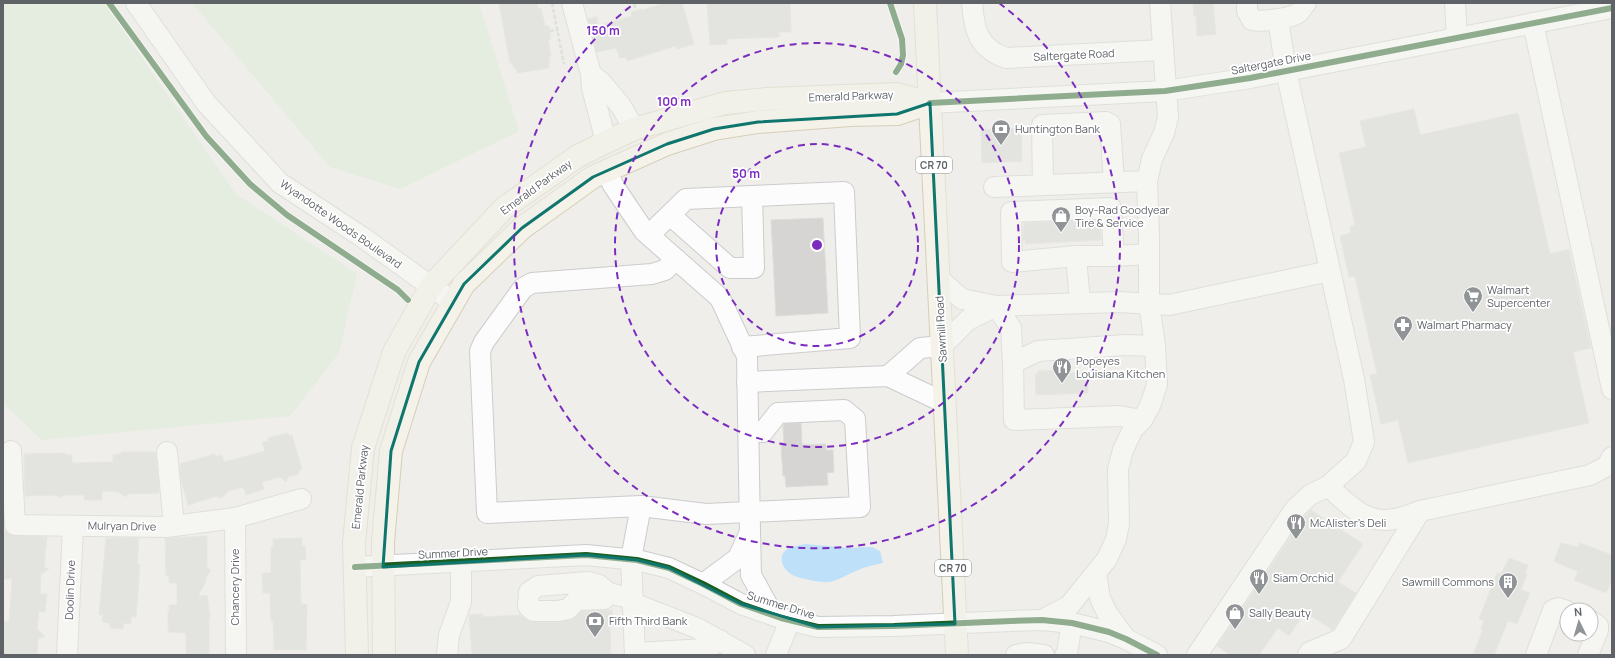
<svg xmlns="http://www.w3.org/2000/svg" width="1615" height="658" viewBox="0 0 1615 658" font-family="Manrope,sans-serif">
<rect width="100%" height="100%" fill="#efeeea"/>
<g fill="#d8ebd6">
<path d="M3,3H104L236,194L357,274L339,353L290,416L42,440L3,403Z"/>
<path d="M192,3H479L519,131L400,189L330,167Z"/>
</g>
<path fill="#bfe0f9" d="M805,544L851,548L865,547H872L880,551L883,563C874,565 864,567 856,571C848,574 839,580 830,582C822,583 799,579 791,574C780,567 777,551 792,547C796,546 801,545 805,544Z"/>
<g fill="#d6d5d3" stroke="#deddd9">
<path d="M499,3H537L538,8H541L545,26H549L551,39H548L551,56H549L550,62L548,63L549,68L517,73L516,68L514,69L512,63H510Z"/>
<path d="M665,3H682L694,44L677,49L676,46L627,61L625,57L620,58L616,48L597,52L588,19L597,17L598,26L632,16L631,12L642,9L643,10Z"/>
<path d="M707,3H790L791,32H779V37L727,39V44L710,45Z"/>
<path d="M1193,3H1213L1216,34L1197,36L1196,16H1194Z"/>
<path d="M1414,109L1420,135L1518,113L1550,254L1569,249L1591,348L1573,352L1589,423L1408,463L1398,420L1381,424L1370,375L1377,374L1355,276L1349,277L1340,236L1351,233L1350,227L1355,225L1339,153L1366,147L1360,121Z"/>
<path d="M1021,128L1022,161L982,163L981,130Z"/>
<path d="M823,218L828,313L776,316L771,220Z"/>
<path d="M1100,220L1101,240L1025,244V240H1023L1024,223Z"/>
<path d="M1066,370V373L1088,372V393L1036,395L1035,374H1038V371Z"/>
<path d="M801,423L802,445L826,444V450H833L834,472L827,473L828,485L786,487L785,476H783L781,445L784,444L783,426L784,424Z"/>
<path d="M288,433L289,436L292,435L302,470H299V474L288,477L286,482L280,477L262,482L264,489L246,495L243,487L229,491L223,497L220,498L217,496L188,505L181,480L180,464L215,454V457L222,455L224,462L265,451L262,442L269,441L268,438Z"/>
<path d="M121,452H156L159,493L128,494L126,497L118,492L102,491V500H84V495H63L61,498L55,495L25,496L24,454L65,453V455H72V463L113,462V455L121,454Z"/>
<path d="M1311,510L1363,544L1338,582L1356,593L1333,630L1305,612L1289,636L1278,628L1259,655H1230L1217,646L1304,517Z"/>
<path d="M4,531L14,536L47,537L44,567L49,569L41,574L40,594H47L45,612L39,611L37,629L45,636L38,639L37,655H3V622H9L12,579H4L5,572H3Z"/>
<path d="M207,536V568L211,570L206,577V581L198,596L207,595L210,617L209,618V655H186V633L169,632L168,628V612H169V605H177V583H169V576H166L165,538Z"/>
<path d="M106,538H139L137,564L140,565L136,617H131V624L124,623L123,629L110,628V623L102,622L103,615H99Z"/>
<path d="M302,538V546H305L306,560H300L301,604H307L306,650H274L273,621H271L270,593H263L262,573H271V547H273V539Z"/>
<path d="M1561,543L1578,547L1580,543L1612,555V585L1610,584L1606,593L1574,580L1578,572L1554,561Z"/>
<path d="M1509,558L1528,565L1525,574H1527L1521,590L1530,593L1517,624L1508,621L1494,655H1473L1483,629H1481L1484,621L1479,619L1497,573L1501,574Z"/>
<path d="M612,610L613,625H610L611,655H472L469,615L483,614V617L520,615L529,622H558L571,620L582,611Z"/>
</g>
<g fill="none" stroke-linecap="round" stroke-linejoin="round">
<defs>
<g id="minor">
<path d="M136,3L206,103L280,183L362,237L453,302"/>
<path d="M572,3L591,74L592,88L606,142"/>
<path d="M972,3C974,30 978,48 1006,58L1162,50"/>
<path d="M1247,3V11L1252,20C1261,22 1290,19 1298,13C1301,11 1303,6 1306,3"/>
<path d="M1455,3L1457,38"/>
<path d="M1533,23L1612,389"/>
<path d="M591,74L601,82L621,106L634,129"/>
<path d="M930,103L1165,91L1250,78L1612,8"/>
<path d="M607,171L613,185L644,231L720,298L747,356L750,532"/>
<path d="M1043,185L1042,125L1106,122L1110,124L1114,182"/>
<path d="M994,187L1147,181"/>
<path d="M670,215L730,268H754L752,196"/>
<path d="M649,235L686,199L844,192L850,338L742,347"/>
<path d="M1076,256H1114L1111,208L1011,212L1012,262L1076,256L1080,303"/>
<path d="M1114,256L1149,254"/>
<path d="M939,279L962,299L996,306L1120,302L1169,305L1330,271"/>
<path d="M996,306L1011,328L1013,363"/>
<path d="M888,376L920,348L942,346L968,320L996,306"/>
<path d="M747,382L888,376L945,403"/>
<path d="M1142,420L1119,416L1014,420L1013,363L1038,351L1125,345L1155,346"/>
<path d="M11,451L15,525L166,527L235,518L301,499"/>
<path d="M167,452L174,526"/>
<path d="M1328,486C1347,503 1365,525 1394,519C1403,518 1412,514 1420,511"/>
<path d="M641,506L487,513L480,351L484,342L523,288L532,283L652,274L665,270L676,259"/>
<path d="M235,518L236,655"/>
<path d="M355,567L586,555L637,560L669,568L703,584L741,604L781,618L818,627L894,626L1011,621L1042,620L1072,623L1109,632L1126,639L1157,655"/>
<path d="M1096,573L1100,598L1107,613L1126,639"/>
<path d="M703,584L738,558L750,532L751,575L773,615"/>
<path d="M609,593L604,599L577,600L568,609L558,611H533L528,606L529,592L538,586L588,582L599,585L609,593L633,599"/>
<path d="M633,603L697,628L745,655"/>
<path d="M1042,620L1069,606L1107,559L1116,539L1119,524L1118,469L1123,450L1133,429L1142,420L1150,406L1157,385L1155,346L1149,303V235L1147,181L1152,159L1164,133L1168,117L1160,3"/>
<path d="M635,653L706,649L720,640"/>
<path d="M67,655L73,526"/>
<path d="M447,655L449,635L461,602V562"/>
<path d="M635,655L631,559L641,506L706,514L860,507L855,419L844,410L778,413L763,432L748,431"/>
<path d="M776,655L790,620"/>
<path d="M1016,655L1027,653L1044,655"/>
<path d="M1065,655L1067,653L1072,623"/>
<path d="M1197,655L1295,509L1310,495L1328,486L1356,461L1364,442L1354,379L1286,71L1278,19"/>
<path d="M1308,655L1310,652L1341,639L1420,511L1590,475L1607,466L1612,457"/>
<path d="M1536,655L1553,610L1558,608L1567,611"/>
<path d="M1588,655L1598,630V626L1591,621"/>
</g>
<g id="major">
<path d="M925,3L957,655"/>
<path d="M357,655L354,543L363,448L394,352L431,286L504,208L578,156L606,142L634,129L725,103L766,99L897,94L930,103"/>
<path d="M384,655L383,542L391,451L419,362L464,284L522,228L593,177L667,144L714,129L758,122L850,115L897,114L930,103"/>
</g>
</defs>
<use href="#minor" stroke="#cbcccc" stroke-width="22"/>
<use href="#major" stroke="#d7ceb8" stroke-width="24"/>
<g stroke="#cacfcc" stroke-width="2.5" stroke-dasharray="4 2" stroke-linecap="butt">
<path d="M552,3L564,64"/>
<path d="M634,4L636,10"/>
<path d="M550,31L558,30"/>
</g>
<use href="#minor" stroke="#fdfcfc" stroke-width="20"/>
<use href="#major" stroke="#f4f2e9" stroke-width="22"/>
<defs>
<g id="cycleway">
<path d="M109,3L206,136L250,184L287,215L398,290L408,300"/>
<path d="M890,3L902,39L903,55L901,64L896,72"/>
<path d="M930,103L1165,91L1250,78L1612,8"/>
<path d="M355,567L586,555L637,560L669,568L703,584L741,604L781,618L818,627L894,626L1011,621L1042,620L1072,623L1109,632L1126,639L1157,655"/>
</g>
</defs>
<use href="#cycleway" stroke="#fff" stroke-width="8"/>
<use href="#cycleway" stroke="#1b5e20" stroke-width="6"/>
</g>
<path d="M0 0H1615V658H0ZM930,103L955,624L818,627L741,604L669,568L637,560L586,555L383,567L391,451L419,362L464,284L522,228L593,177L667,144L714,129L758,122L897,114Z" fill="#efeeea" fill-opacity=".55" fill-rule="evenodd"/>
<path fill="none" stroke="#0f766e" stroke-width="3" stroke-linejoin="round" d="M930,103L955,624L818,627L741,604L669,568L637,560L586,555L383,567L391,451L419,362L464,284L522,228L593,177L667,144L714,129L758,122L897,114Z"/>
<g fill="none" stroke="#7b2cbf" stroke-width="2" stroke-dasharray="7 5">
<circle cx="817" cy="245" r="101"/>
<circle cx="817" cy="245" r="202"/>
<path d="M999 3A303 303 0 1 1 635 3"/>
</g>
<defs>
<symbol id="bank-pin" viewBox="-11 -11 22 30"><path d="M0 17L-7.5 6A9.5 9.5 0 1 1 7.5 6Z" fill="#919496" stroke="#fff"/><path d="M-6-4H6V4H-6ZM0-2.3a2.3 2.3 0 1 0 0 4.6a2.3 2.3 0 1 0 0-4.6Z" fill="#fff"/></symbol>
<symbol id="shop-pin" viewBox="-11 -11 22 30"><path d="M0 17L-7.5 6A9.5 9.5 0 1 1 7.5 6Z" fill="#919496" stroke="#fff"/><path d="M-5-2.5h2.3a2.7 3.5 0 0 1 5.4 0H5L5.5 6h-11ZM-1.5-2.5h3a1.5 2.3 0 0 0-3 0Z" fill="#fff"/></symbol>
<symbol id="supermarket-pin" viewBox="-11 -11 22 30"><path d="M0 17L-7.5 6A9.5 9.5 0 1 1 7.5 6Z" fill="#919496" stroke="#fff"/><path d="M-6-5.5h2.5l.6 2H6L4.5 2H-2.5L-4.4-4H-6ZM-1.5 3.2a1.3 1.3 0 1 0 .1 0ZM3 3.2a1.3 1.3 0 1 0 .1 0Z" fill="#fff"/></symbol>
<symbol id="pharmacy-pin" viewBox="-11 -11 22 30"><path d="M0 17L-7.5 6A9.5 9.5 0 1 1 7.5 6Z" fill="#919496" stroke="#fff"/><path d="M-2-6h4v4h4v4h-4v4h-4v-4h-4v-4h4Z" fill="#fff"/></symbol>
<symbol id="restaurant-pin" viewBox="-11 -11 22 30"><path d="M0 17L-7.5 6A9.5 9.5 0 1 1 7.5 6Z" fill="#919496" stroke="#fff"/><path d="M-5-6h1v4h1v-4h1v4h1v-4h1v5L-1.5 .5V6h-2V.5L-5-1ZM5-6V6H3V1.5H1.5Q1.5-4 5-6Z" fill="#fff"/></symbol>
<symbol id="building-pin" viewBox="-11 -11 22 30"><path d="M0 17L-7.5 6A9.5 9.5 0 1 1 7.5 6Z" fill="#919496" stroke="#fff"/><path d="M-4-6H4V6H1V3H-1V6H-4ZM-2.5-4.3h1.7v1.8h-1.7ZM.8-4.3h1.7v1.8H.8ZM-2.5-1h1.7V.8h-1.7ZM.8-1h1.7V.8H.8Z" fill="#fff"/></symbol>
</defs>
<g fill-rule="evenodd">
<use href="#bank-pin" x="990" y="118" width="22" height="30"/>
<use href="#shop-pin" x="1050" y="205" width="22" height="30"/>
<use href="#supermarket-pin" x="1462" y="285" width="22" height="30"/>
<use href="#pharmacy-pin" x="1392" y="314" width="22" height="30"/>
<use href="#restaurant-pin" x="1051" y="356" width="22" height="30"/>
<use href="#restaurant-pin" x="1285" y="512" width="22" height="30"/>
<use href="#restaurant-pin" x="1248" y="567" width="22" height="30"/>
<use href="#building-pin" x="1497" y="571" width="22" height="30"/>
<use href="#shop-pin" x="1224" y="602" width="22" height="30"/>
<use href="#bank-pin" x="584" y="610" width="22" height="30"/>
</g>
<g text-anchor="middle" stroke-width="3.5" stroke-linejoin="round" paint-order="stroke">
<g fill="#fff" stroke="#8f9295" stroke-width="1">
<rect x="916" y="157" width="36" height="16" rx="3"/>
<rect x="935" y="560" width="36" height="16" rx="3"/>
</g>
<g font-size="10" font-weight="bold" fill="#5f6368">
<text x="934" y="169">CR 70</text>
<text x="953" y="572">CR 70</text>
</g>
<g font-size="11" fill="#5f6368" stroke="#fff">
<text transform="translate(1074 55) rotate(-3)" y="4">Saltergate Road</text>
<text transform="translate(1271 63) rotate(-11)" y="4">Saltergate Drive</text>
<text transform="translate(851 96) rotate(-2)" y="4">Emerald Parkway</text>
<text transform="translate(536 187) rotate(-36)" y="4">Emerald Parkway</text>
<text transform="translate(341 224) rotate(35)" y="4">Wyandotte Woods Boulevard</text>
<text transform="translate(941 329) rotate(-93)" y="4">Sawmill Road</text>
<text transform="translate(360 487) rotate(-84)" y="4">Emerald Parkway</text>
<text transform="translate(122 526) rotate(1)" y="4">Mulryan Drive</text>
<text transform="translate(453 553) rotate(-3)" y="4">Summer Drive</text>
<text transform="translate(235 587) rotate(-90)" y="4">Chancery Drive</text>
<text transform="translate(70 590) rotate(-88)" y="4">Doolin Drive</text>
<text transform="translate(781 605) rotate(17)" y="4">Summer Drive</text>
</g>
<g font-size="11" fill="#5f6368" stroke="#fff" text-anchor="start">
<text x="1015" y="133">Huntington Bank</text>
<text x="1075" y="214">Boy-Rad Goodyear<tspan x="1075" dy="13">Tire &amp; Service</tspan></text>
<text x="1487" y="294">Walmart<tspan x="1487" dy="13">Supercenter</tspan></text>
<text x="1417" y="329">Walmart Pharmacy</text>
<text x="1076" y="365">Popeyes<tspan x="1076" dy="13">Louisiana Kitchen</tspan></text>
<text x="1310" y="527">McAlister's Deli</text>
<text x="1273" y="582">Siam Orchid</text>
<text x="1494" y="586" text-anchor="end">Sawmill Commons</text>
<text x="1249" y="617">Sally Beauty</text>
<text x="609" y="625">Fifth Third Bank</text>
</g>
</g>
<circle cx="817" cy="245" r="6" fill="#7b2cbf" stroke="#fff" stroke-width="2"/>
<g font-size="12" text-anchor="middle" font-weight="bold" fill="#7b2cbf" stroke="#fff" stroke-width="3.5" stroke-linejoin="round" paint-order="stroke">
<text x="603" y="35">150 m</text>
<text x="674" y="106">100 m</text>
<text x="746" y="178">50 m</text>
</g>
<rect width="1615" height="658" fill="none" stroke="#5f6368" stroke-width="8"/>
<g transform="translate(1579 622) rotate(355)"><circle r="19" fill="#ffffff" stroke="#bfc1c3"/>
<path d="M0-3L7 15L0 10L-7 15Z" fill="#919496"/>
<text y="-6" font-size="11" font-weight="bold" text-anchor="middle" fill="#5f6368">N</text>
</g>
</svg>
